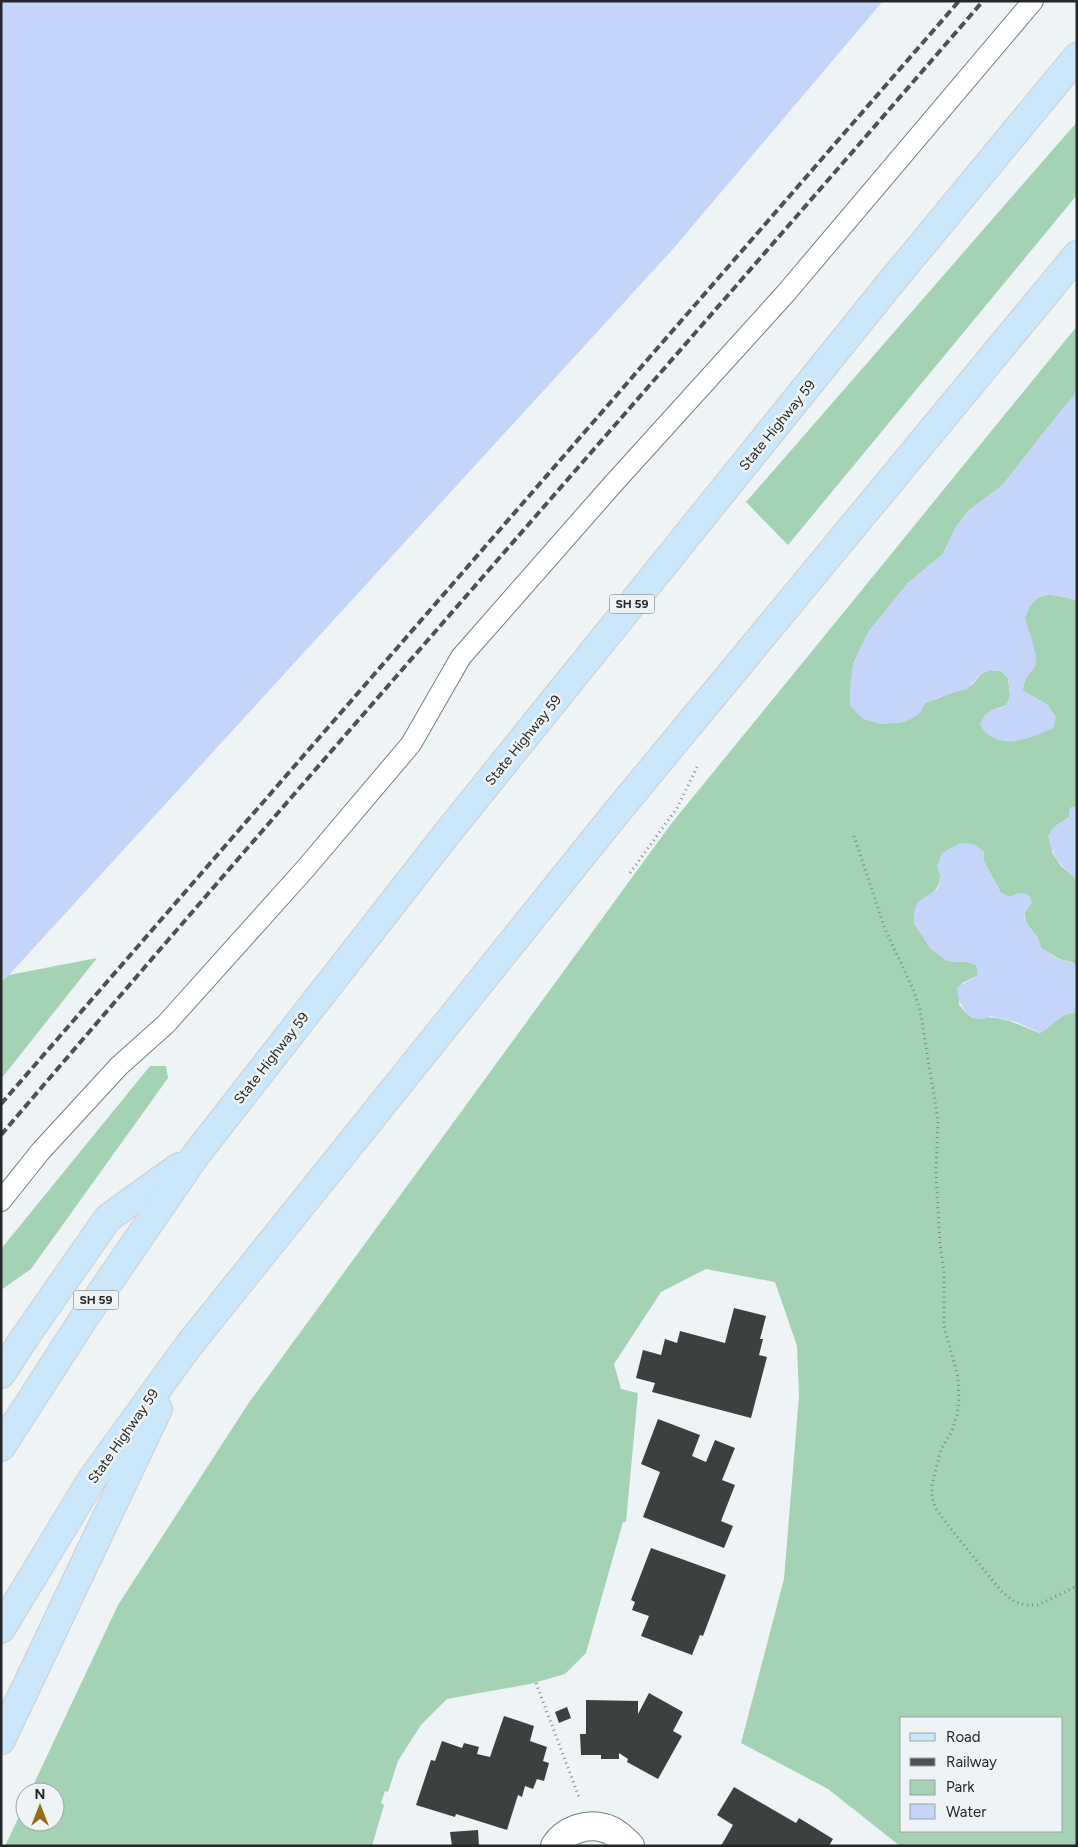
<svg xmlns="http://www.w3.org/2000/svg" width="1078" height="1847" viewBox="0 0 1078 1847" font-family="Figtree,sans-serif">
<rect width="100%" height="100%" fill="#eef4f5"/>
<g fill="#a4d2b5" fill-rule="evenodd">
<path d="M1077,122V195L788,545L746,502Z"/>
<path d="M1077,326V392L1056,417L1002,486L968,511L956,527L943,554L908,583L869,631L853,664L881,724C901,722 915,723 925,703L972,685L981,674L990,670L1001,671L1008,678L1010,695L1007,705L990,711L1048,705L1023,691C1023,681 1027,680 1028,672C1030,654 1029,635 1025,617C1027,613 1029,606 1032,603C1044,589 1062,597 1077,600V806L1070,808L1069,817L1053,828L1052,852L1061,866L1077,879V967L1072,962L1059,959L1041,948L1037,937L1027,924L1019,893L1010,897L1001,893L983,860L984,852L941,873C942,889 924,901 914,912V923L931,949L948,961L967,962L976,965L978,971L977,976L962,983L959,1004L965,1012L973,1018C1003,1015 1013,1023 1040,1033C1055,1025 1057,1014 1077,1012V1846H900L828,1789L741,1743L784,1579L799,1396L797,1346L775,1282L706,1269L661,1292L614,1364L621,1389L638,1393L626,1522H623L586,1653L565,1674L530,1684L447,1699L421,1725L398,1761L388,1792L385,1791L381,1803L384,1805L372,1846H5L25,1804V1822H55V1792H30L118,1605L248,1404L671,824ZM902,1718H1062V1831H902Z"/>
<path d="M97,958L1,1079V981L9,975Z"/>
<path d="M150,1066H166L168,1078L31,1269L1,1290V1249Z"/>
</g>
<g fill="#c5d5fa">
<path d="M1,1H883L673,249L9,975L1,981Z"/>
<path d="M1077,392V600C1062,597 1044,589 1032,603C1029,606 1027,613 1025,617C1027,629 1038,652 1036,663C1033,674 1023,675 1023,691L1048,705L1056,717L1053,728C1029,739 998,753 980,725C986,708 993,712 1007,705L1010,695L1008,678L1001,671L990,670L981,674L967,689L939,697L925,703L920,713L905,722L881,724L863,719L850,706V688L853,664L869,631L908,583L943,554L956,527L968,511L1002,486L1056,417Z"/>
<path d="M1077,806V879C1060,865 1053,858 1048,836L1053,828L1069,817L1070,808Z"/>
<path d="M960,843L974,844L984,852L983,860L1001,893L1010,897L1019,893L1028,894L1032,902L1024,915L1027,924L1037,937L1041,948L1058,959L1072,962L1077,967V1012C1057,1014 1055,1025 1040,1033L1016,1022L990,1016C971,1028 956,1003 957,987L977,976L978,971L976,965L967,962L948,961L931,949L914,923V912L918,902L937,889L941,879L937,866L942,853Z"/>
</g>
<g fill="#3c4140">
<path d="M734,1308L766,1316L760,1339H763L759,1355L767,1357L751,1418L652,1392L655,1383L636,1378L643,1350L661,1355L665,1339L677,1343L680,1331L725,1343Z"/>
<path d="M658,1419L700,1435L692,1456L706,1462L715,1440L735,1448L722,1480L735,1485L721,1521L733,1526L724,1548L643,1517L660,1472L641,1464Z"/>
<path d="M651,1548L726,1575L703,1636L700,1635L692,1655L641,1636L649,1616L632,1610L635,1602L631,1600Z"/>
<path d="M649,1693L683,1712L673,1731L682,1736L658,1779L627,1762L628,1759L619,1753V1759H601V1755H581L580,1734H586V1700L638,1701V1714Z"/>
<path d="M567,1707L571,1718L559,1723L555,1712Z"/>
<path d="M504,1716L534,1726L530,1741L547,1747L543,1761L549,1763L544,1781L537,1779L533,1789L525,1786L522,1797L518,1795L507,1830L456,1814L455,1817L416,1805L431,1760L435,1761L442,1741L462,1748L464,1743L479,1747L477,1754L490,1757Z"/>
<path d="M734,1787L796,1823L799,1818L833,1839L829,1846H721L733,1825L717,1815Z"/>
<path d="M478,1830L479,1846H452L450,1832Z"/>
</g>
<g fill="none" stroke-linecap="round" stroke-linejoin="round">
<defs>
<path id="lane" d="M1,1201L40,1152L119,1066L166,1024L306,868L411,744L461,657L613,484L786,293L1033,1"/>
<path id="street" d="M555,1846C565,1830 586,1823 604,1828C614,1830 623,1839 630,1846"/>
<g id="primary">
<path d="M1,1374L25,1337L108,1218L179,1167"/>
<path d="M1,1447L86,1315L195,1156L445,836L887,287L1077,57"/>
<path d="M1,1629L92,1479L189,1345L616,813L1077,255"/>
<path d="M1,1740L158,1409"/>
</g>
</defs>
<use href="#lane" stroke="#787d7e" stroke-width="22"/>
<use href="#street" stroke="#787d7e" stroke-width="30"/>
<use href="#primary" stroke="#cfcfcf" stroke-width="30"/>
<g stroke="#828687" stroke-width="3" stroke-dasharray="1 4" stroke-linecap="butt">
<path d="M854,836L885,929L913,989L920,1010L938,1120L936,1173L940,1244L944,1272V1326L958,1377L959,1399L957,1415L952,1431L941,1449L932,1485V1498L936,1509L950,1528L1002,1592L1015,1602L1025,1605H1038L1077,1586"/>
<path d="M630,873L677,808L697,767"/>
<path d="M536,1683L579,1797"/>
</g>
<use href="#lane" stroke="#fff" stroke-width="20"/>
<use href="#street" stroke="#fff" stroke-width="28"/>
<use href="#primary" stroke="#cae7fb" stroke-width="28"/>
<g stroke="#4e5152" stroke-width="4" stroke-dasharray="8 4" stroke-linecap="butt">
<path d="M1,1104L959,1"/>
<path d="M1,1135C325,755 656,380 983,1"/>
</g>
</g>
<g text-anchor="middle" stroke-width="5" stroke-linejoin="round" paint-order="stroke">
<g fill="#eef4f5" stroke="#616465" stroke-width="1">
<rect x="609.5" y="594.5" width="45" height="19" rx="4"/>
<rect x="73.5" y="1290.5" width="45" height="19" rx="4"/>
</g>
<g font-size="12" font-weight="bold" fill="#242627">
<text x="632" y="608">SH 59</text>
<text x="96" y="1304">SH 59</text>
</g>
<g font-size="14" fill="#242627" stroke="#eef4f5">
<text transform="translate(777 425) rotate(-51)" y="5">State Highway 59</text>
<text transform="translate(523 740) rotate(-51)" y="5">State Highway 59</text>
<text transform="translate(271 1058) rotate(-52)" y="5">State Highway 59</text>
<text transform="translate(123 1436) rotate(-55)" y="5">State Highway 59</text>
</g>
</g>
<rect width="1078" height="1847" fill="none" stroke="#242627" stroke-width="5"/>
<rect x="900" y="1717" width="162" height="115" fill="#eef4f5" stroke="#9da2a3"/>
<rect x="910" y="1733" width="25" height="8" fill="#cae7fb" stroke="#9da2a3"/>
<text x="946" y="1742" font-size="15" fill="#242627">Road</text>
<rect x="910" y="1758" width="25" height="8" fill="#4e5152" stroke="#9da2a3"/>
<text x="946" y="1767" font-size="15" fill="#242627">Railway</text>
<rect x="910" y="1780" width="25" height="15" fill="#a4d2b5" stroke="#9da2a3"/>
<text x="946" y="1792" font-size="15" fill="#242627">Park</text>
<rect x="910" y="1804" width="25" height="15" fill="#c5d5fa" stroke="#9da2a3"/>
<text x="946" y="1817" font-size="15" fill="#242627">Water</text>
<g transform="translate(40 1807)"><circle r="24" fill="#eef4f5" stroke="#9da2a3"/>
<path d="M0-4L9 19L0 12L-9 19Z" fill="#996a1b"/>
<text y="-8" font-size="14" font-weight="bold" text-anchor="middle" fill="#242627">N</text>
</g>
</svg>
